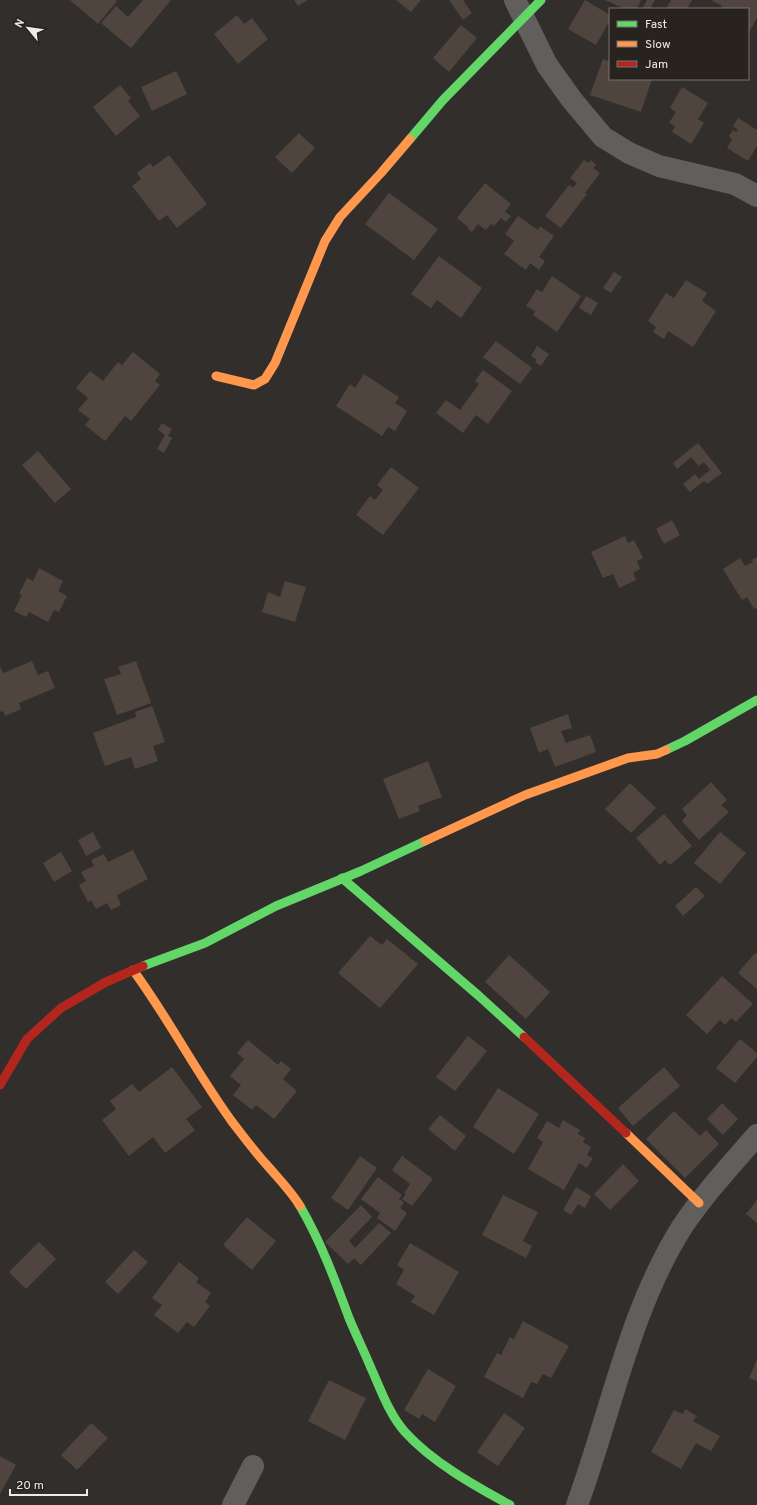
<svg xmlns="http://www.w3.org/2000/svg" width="757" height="1505" viewBox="0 0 757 1505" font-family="Overpass,sans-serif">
<rect width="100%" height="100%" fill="#312e2c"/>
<g fill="#4f453e">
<path d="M70,0H116L117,1L98,24Z"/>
<path d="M143,0H171L131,48L101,23L116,6L128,17Z"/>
<path d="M294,0H308L298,6Z"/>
<path d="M396,0H421L411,12Z"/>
<path d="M449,0H463L472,13L463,20Z"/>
<path d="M585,0L610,15V20L596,45L568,29Z"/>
<path d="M605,0H641L637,9H625Z"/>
<path d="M647,0H655L651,7L654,9H642Z"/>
<path d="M671,0H692L687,9H666Z"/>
<path d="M711,0H757V18L748,34V9H722L721,8L722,6Z"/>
<path d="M237,15L244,24L252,18L268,39L238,64L214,34Z"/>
<path d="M461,25L477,38L449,72L433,58Z"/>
<path d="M603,59L610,62V79H652L641,112L590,95Z"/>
<path d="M176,71L187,94L152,111L141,87Z"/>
<path d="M120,85L131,98L128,101L140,116L116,136L93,107Z"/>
<path d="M682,87L708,103L698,119L704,123L691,144L672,132L675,126L669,123L676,112L670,108Z"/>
<path d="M738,118L757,130V146L748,161L727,148L732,139L729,136L733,130L736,132L738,130L733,126Z"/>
<path d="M299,133L315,148L292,173L275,157Z"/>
<path d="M169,155L207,204L177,228L167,215L159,221L132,186L141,179L137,173L150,163L153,167Z"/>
<path d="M584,160L589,163L591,160L596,165L593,168L600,173L585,193L587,194L561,228L545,216L569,185L573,188L577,183L570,178Z"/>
<path d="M485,183L511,204L505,212L511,216L506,222L501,218L494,226L491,224L486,230L478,224L472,232L468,229L469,228L457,218Z"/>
<path d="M389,193L438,229L414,260L365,224Z"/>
<path d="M518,216L538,230L540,226L554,236L539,257L545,261L539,270L530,263L526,270L504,254L514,241L505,234Z"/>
<path d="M439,256L482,288L461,318L437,300L431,308L411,294Z"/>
<path d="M614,272L622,277L611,293L603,288Z"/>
<path d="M552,276L581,296L557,332L533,315L535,311L526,306L537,289L542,292Z"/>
<path d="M686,280L707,293L702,301L716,311L693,347L668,331L664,339L653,332L656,327L648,321L666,293L674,298Z"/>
<path d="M586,296L598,303L591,315L579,308Z"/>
<path d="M496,341L532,368L520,384L483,357Z"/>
<path d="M537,346L549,354L541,366L535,362L537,360L531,356Z"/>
<path d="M133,352L160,374L155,381L160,385L131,421L125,416L105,441L85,425L90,419L78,410L88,398L76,388L90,371L103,381L118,362L122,365Z"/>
<path d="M483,370L512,391L488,424L476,415L463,433L436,413L446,400L460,410L479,384L475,381Z"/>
<path d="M364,374L399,397L395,403L407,411L395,431L388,427L382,436L336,406L350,384L355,388Z"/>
<path d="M162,423L172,429L168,436L172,438L164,453L157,449L165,435L158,430Z"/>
<path d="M698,443L722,473L707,484L704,481L690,492L683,484L695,474L699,479L710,470L704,462L699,466L691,457L677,469L673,463Z"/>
<path d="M38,451L71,489L55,503L22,465Z"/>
<path d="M391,467L419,488L383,535L356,515L370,496L375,500L383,490L377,485Z"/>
<path d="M672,520L680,535L664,544L656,529Z"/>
<path d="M625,536L628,543L634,540L643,558L637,561L640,569L633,573L636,580L619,588L613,574L603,578L591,552Z"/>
<path d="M757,557V608L754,609L747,597L742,600L723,569L740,558L745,566L753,562L752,560Z"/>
<path d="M39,568L63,581L58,591L67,596L59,612L54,610L48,622L29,612L26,617L14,611L22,595L19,594L27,578L33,581Z"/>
<path d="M285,581L306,587L295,622L262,612L268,592L280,597Z"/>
<path d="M32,661L38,675L48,671L55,688L19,703L21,709L5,716L3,711L0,712V666L3,673Z"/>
<path d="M136,661L151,703L117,715L104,679L121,674L118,667Z"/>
<path d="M152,706L165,742L153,746L158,761L135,769L131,757L105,766L93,733L136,717L135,712Z"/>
<path d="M568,714L572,728L561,731L566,743L590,735L596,752L555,767L548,749L539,753L530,728Z"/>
<path d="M428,761L442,797L418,806L420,811L399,819L383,779Z"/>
<path d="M711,782L727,800L721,805L729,812L699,840L682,821L687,815L682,809Z"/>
<path d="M630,783L656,808L631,833L605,809Z"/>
<path d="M664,814L692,846L670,865L665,860L660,865L636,838Z"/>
<path d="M93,832L101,848L86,856L78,840Z"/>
<path d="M720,832L746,853L720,884L694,863Z"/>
<path d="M133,850L148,879L117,895L121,905L111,910L107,903L96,909L91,900L88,902L79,885L86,881L81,872L94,866L91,860L104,854L108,862Z"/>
<path d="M61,852L72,871L54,882L43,863Z"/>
<path d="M696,887L705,896L683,916L675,906Z"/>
<path d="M370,936L382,945L387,939L418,964L380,1008L338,973Z"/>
<path d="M755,953L757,954V989L738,973Z"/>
<path d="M509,955L550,992L526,1019L485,982Z"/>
<path d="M722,976L753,1004L736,1022L731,1018L725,1025L720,1020L707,1034L686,1015Z"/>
<path d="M468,1036L487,1051L455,1091L436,1077Z"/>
<path d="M740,1039L757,1053V1057L735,1083L716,1068Z"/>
<path d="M248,1040L278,1065L281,1061L291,1069L283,1079L297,1091L274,1119L256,1105L252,1110L233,1095L241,1085L230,1076L244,1059L237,1053Z"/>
<path d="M172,1067L202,1107L186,1119L195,1130L165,1153L153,1137L129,1156L102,1120L116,1109L110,1101L132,1084L139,1092Z"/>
<path d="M664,1067L680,1086L633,1126L618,1108Z"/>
<path d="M498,1088L539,1114L514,1154L473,1127Z"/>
<path d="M722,1103L738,1119L723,1135L707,1119Z"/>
<path d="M674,1111L700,1136L706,1130L719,1144L685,1178L646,1139Z"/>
<path d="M440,1115L466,1136L455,1151L428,1129Z"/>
<path d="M563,1120L580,1130L578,1134L585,1138L583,1142L591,1147L587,1155L593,1158L587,1168L579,1163L564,1190L528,1169L543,1142L537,1138L547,1121L559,1128Z"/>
<path d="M360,1156L377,1168L348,1210L331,1198Z"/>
<path d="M402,1156L433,1179L412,1206L402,1199L406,1194L404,1193L410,1184L392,1170Z"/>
<path d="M623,1164L639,1181L610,1210L594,1194Z"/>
<path d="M378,1177L402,1195L399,1199L404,1202L400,1208L407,1213L395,1231L377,1218L380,1213L361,1199Z"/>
<path d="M576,1187L591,1196L585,1208L578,1204L571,1215L563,1210Z"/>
<path d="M503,1195L538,1212L523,1241L532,1246L526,1258L482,1235Z"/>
<path d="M757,1200V1223L746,1214Z"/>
<path d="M361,1205L372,1217L349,1241L355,1248L379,1223L391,1233L361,1265L354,1258L348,1264L325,1242Z"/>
<path d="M247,1217L276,1241L252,1270L223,1245Z"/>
<path d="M39,1242L56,1259L26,1289L9,1272Z"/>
<path d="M410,1243L459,1272L434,1315L411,1302L415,1296L396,1284L404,1270L397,1265Z"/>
<path d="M134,1250L148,1262L118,1294L105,1282Z"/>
<path d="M179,1262L199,1278L196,1282L211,1293L205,1302L210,1306L194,1327L187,1322L178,1333L154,1315L162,1305L152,1298Z"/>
<path d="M523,1321L569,1346L551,1378L543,1374L537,1384L531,1382L523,1398L484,1377L497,1353L501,1355L510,1337L514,1339Z"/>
<path d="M757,1359V1381L749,1378Z"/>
<path d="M428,1369L456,1386L435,1422L422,1414L419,1419L404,1410Z"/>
<path d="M329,1380L366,1398L345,1440L308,1421Z"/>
<path d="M685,1409L697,1416L693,1421L720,1436L711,1451L696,1443L681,1469L651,1452L674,1410L683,1414Z"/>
<path d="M504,1413L525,1428L498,1466L477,1452Z"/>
<path d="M91,1423L108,1438L77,1470L61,1455Z"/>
<path d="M0,1456L16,1465L0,1494Z"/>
</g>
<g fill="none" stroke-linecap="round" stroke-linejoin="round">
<g stroke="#615f5d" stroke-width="22">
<path d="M515,0L547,65L572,100L603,137L629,153L659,166L735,184L757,196"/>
<path d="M233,1505L253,1466"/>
<path d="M577,1505C611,1413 629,1311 682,1227C704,1194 731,1165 757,1135"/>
</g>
<g stroke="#63d668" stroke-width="9">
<path d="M410,139L443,100L541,0"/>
<path d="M666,750L685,741L757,700"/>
<path d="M342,878L479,996L524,1037"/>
<path d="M143,966L205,943L276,906L361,871L425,841"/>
<path d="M300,1206C321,1242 335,1280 349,1318C356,1335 364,1351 371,1368C381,1390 389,1414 405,1432C432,1462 475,1486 510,1505"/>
</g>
<g stroke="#ff974d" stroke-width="9">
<path d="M216,376L254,385L265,379L275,363L325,241L340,217L381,173L410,139"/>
<path d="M425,841L525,795L628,758L657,754L666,750"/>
<path d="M133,970C169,1019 197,1074 233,1123C244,1137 254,1151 266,1164C278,1178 291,1191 300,1206"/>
<path d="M626,1133L699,1203"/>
</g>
<g stroke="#b3261e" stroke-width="9">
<path d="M524,1037L626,1133"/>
<path d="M0,1085L27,1039L61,1008L106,982L143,966"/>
</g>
</g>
<rect x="609" y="8" width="140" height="72" fill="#292320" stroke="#777370"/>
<rect x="617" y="21" width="20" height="6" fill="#63d668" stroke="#777370"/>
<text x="645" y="28" font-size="12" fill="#edeae7">Fast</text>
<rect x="617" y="41" width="20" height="6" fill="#ff974d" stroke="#777370"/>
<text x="645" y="48" font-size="12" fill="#edeae7">Slow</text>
<rect x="617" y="61" width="20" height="6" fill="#b3261e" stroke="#777370"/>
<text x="645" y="68" font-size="12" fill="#edeae7">Jam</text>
<g transform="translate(28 28) rotate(299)" stroke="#292320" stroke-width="3" paint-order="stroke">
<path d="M0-3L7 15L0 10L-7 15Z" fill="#edeae7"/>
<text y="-6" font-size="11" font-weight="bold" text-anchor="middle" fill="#edeae7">N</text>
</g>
<path d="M10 1489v6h77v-6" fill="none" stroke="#edeae7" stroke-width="2"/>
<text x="16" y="1489" font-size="12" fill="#edeae7" stroke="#292320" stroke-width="3" paint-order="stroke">20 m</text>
</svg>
